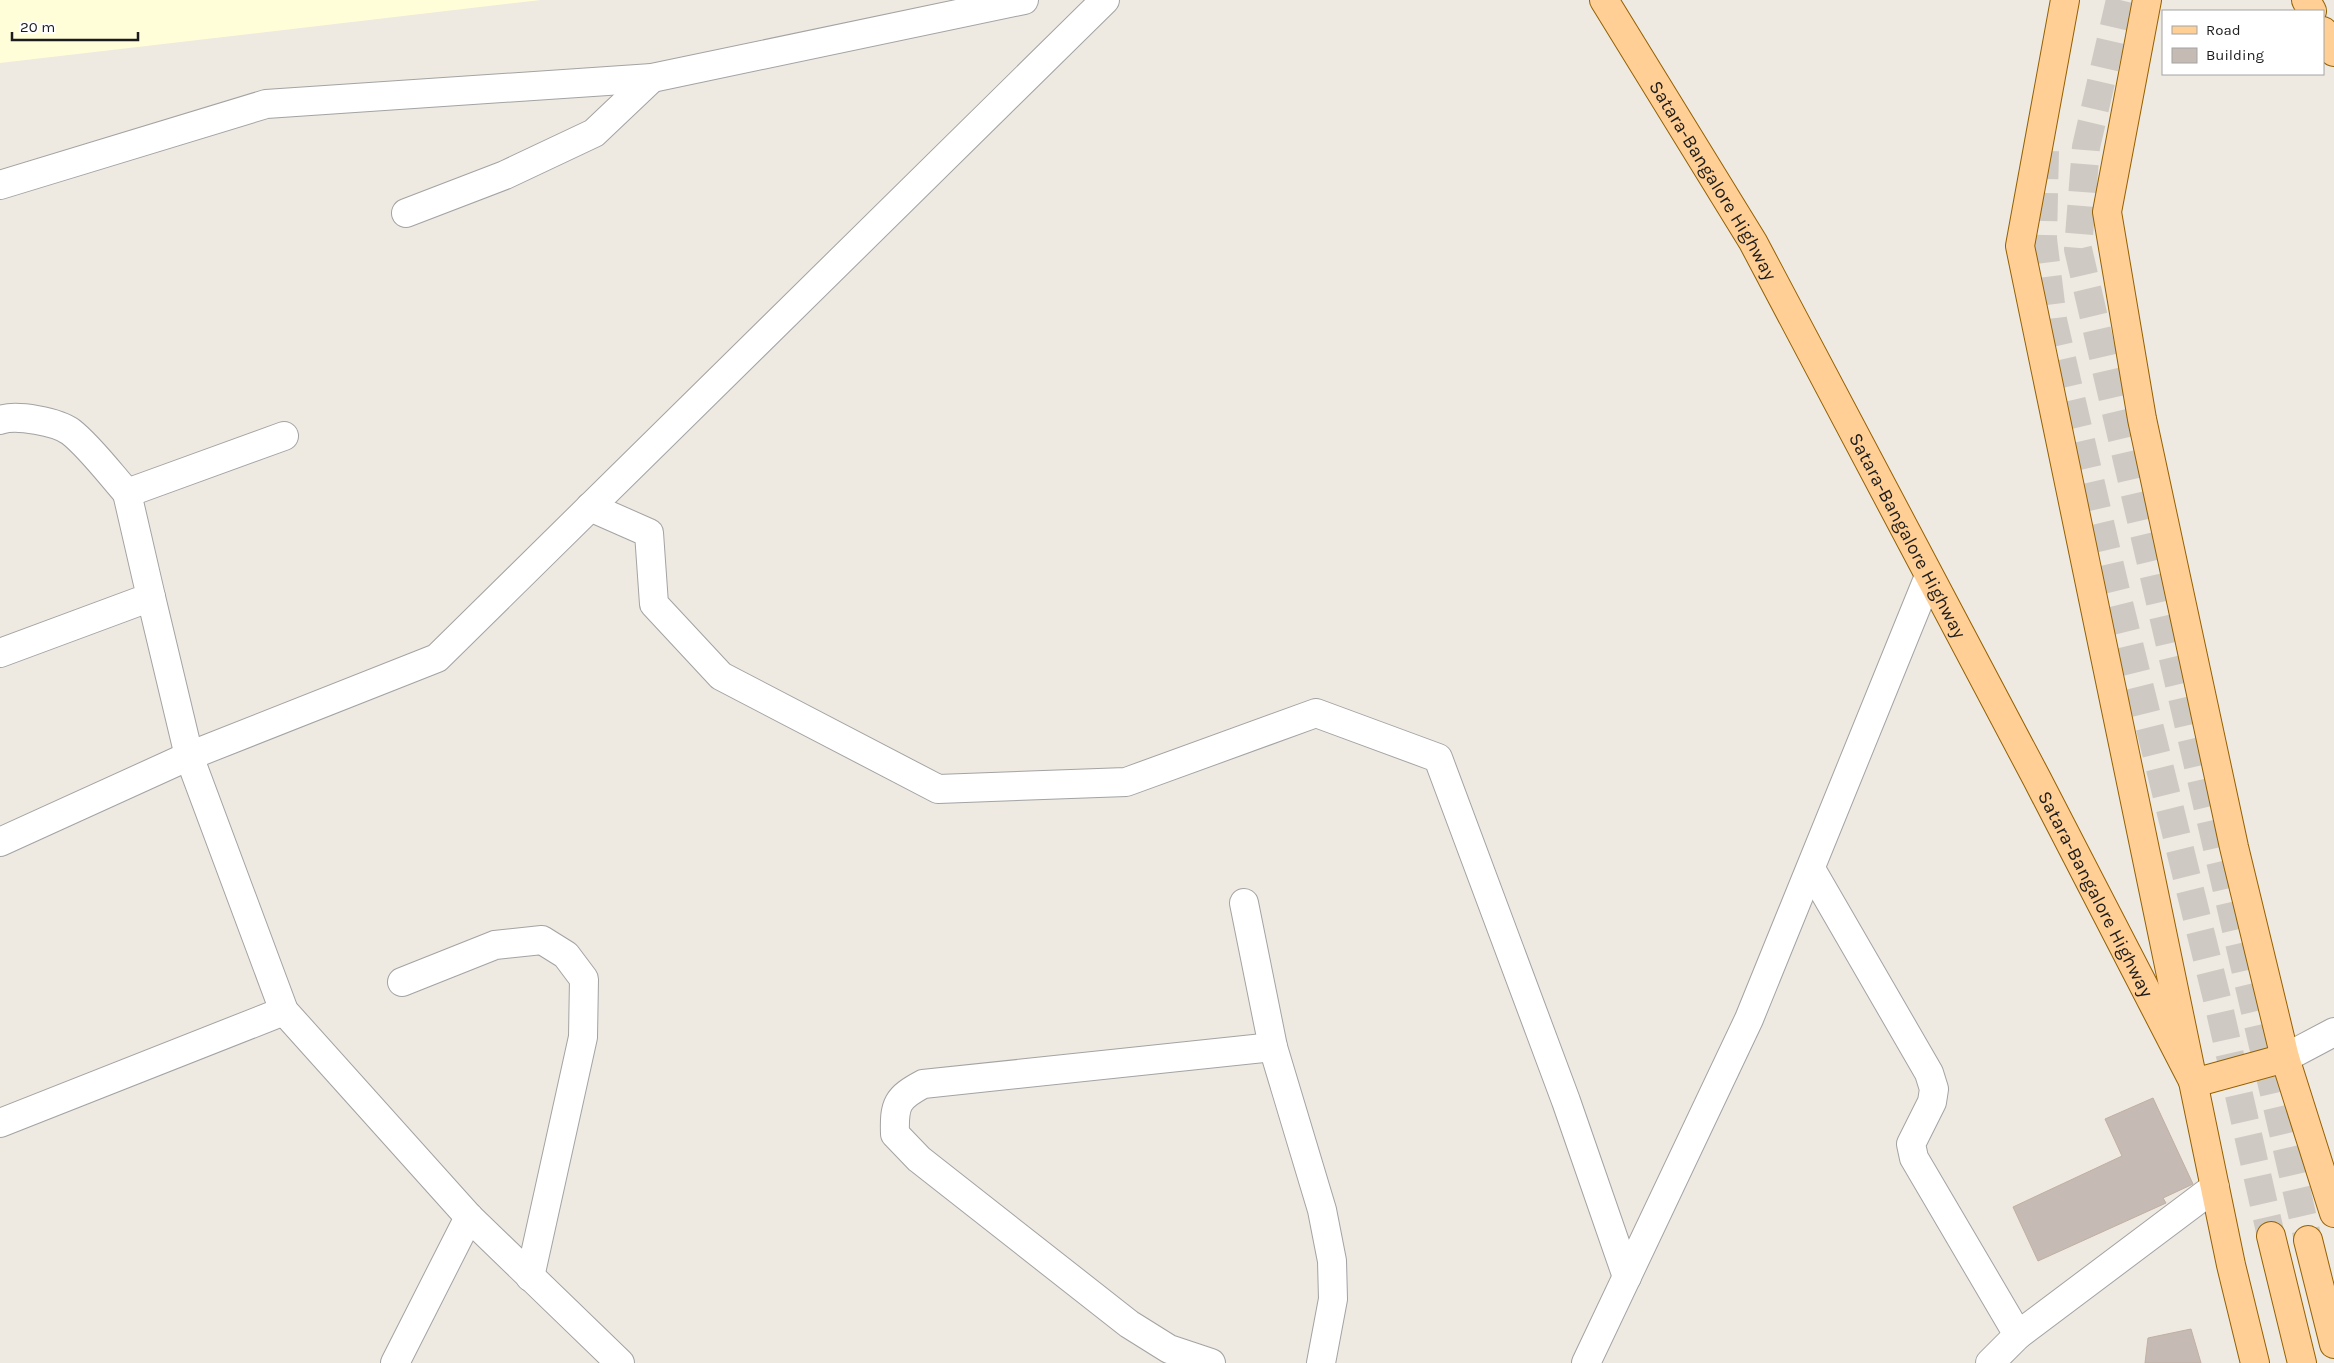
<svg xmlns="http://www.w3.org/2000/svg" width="2334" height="1363" viewBox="0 0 2334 1363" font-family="Karla,sans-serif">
<rect width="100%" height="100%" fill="#eee9e1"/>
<path fill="#fffed9" d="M0,0H541L0,63Z"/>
<g fill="#c6bbb4" stroke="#c1afa2">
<path d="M2153,1098L2193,1184L2163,1198L2166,1203L2038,1261L2013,1207L2122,1156L2105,1119Z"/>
<path d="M2191,1329L2201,1363H2145L2148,1338Z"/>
</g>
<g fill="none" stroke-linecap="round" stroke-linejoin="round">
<g stroke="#cecac3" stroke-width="28" stroke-dasharray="28 14" stroke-linecap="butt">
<path d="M2120,0L2086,147L2078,249L2308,1240"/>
<path d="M2045,151L2043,239L2053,320L2115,587L2219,1007L2271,1236"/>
</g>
<defs>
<g id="minor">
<path d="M0,185L266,104L652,78L1024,0"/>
<path d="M406,213L505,175L594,133L652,78"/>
<path d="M0,420C16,414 58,422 71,432C90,447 111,475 127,493"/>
<path d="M590,507L649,533L654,604L721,676L938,789L1126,782L1316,713L1438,758L1566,1101L1627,1277"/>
<path d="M151,597L189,756L437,658L1105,0"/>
<path d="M0,653L151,597L127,493L284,436"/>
<path d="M0,842L189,756L284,1011L469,1217L620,1363"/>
<path d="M1811,869L1929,1073L1934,1089L1932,1102L1911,1144L1914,1158L2018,1335"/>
<path d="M1244,903L1273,1047L1322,1210L1332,1261L1333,1299L1321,1363"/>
<path d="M402,982L495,945L542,940L566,955L584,979L583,1037L530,1277"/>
<path d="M2285,1058L2334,1032"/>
<path d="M0,1123L284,1011"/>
<path d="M395,1363L469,1217"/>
<path d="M1211,1363L1169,1349L1129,1324L919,1159L895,1134C894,1104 897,1098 923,1084L1273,1047"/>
<path d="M1586,1363L1749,1019L1929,576"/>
<path d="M1990,1363L2018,1335L2215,1187"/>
</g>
<g id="major">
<path id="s1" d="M1604,0L1753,242L2037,779L2194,1083L2285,1058"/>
<path d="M2065,0L2020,246L2231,1265L2255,1363"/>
<path d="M2147,0L2107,212L2142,419L2234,847L2285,1058L2334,1213"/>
<path d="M2306,0L2312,11"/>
<path d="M2323,31L2334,52"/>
<path d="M2271,1236L2302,1363"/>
<path d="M2308,1240L2334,1344"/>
</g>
</defs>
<use href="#minor" stroke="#a3a3a3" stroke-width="30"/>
<use href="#major" stroke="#946000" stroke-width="30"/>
<use href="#minor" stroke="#fff" stroke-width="28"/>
<use href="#major" stroke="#ffcf95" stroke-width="28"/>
</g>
<g text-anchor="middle" stroke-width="4" stroke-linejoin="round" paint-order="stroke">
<g font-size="19" fill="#1c1c1c" stroke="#fff">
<text dy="7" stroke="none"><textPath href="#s1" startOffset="211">Satara-Bangalore Highway</textPath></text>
<text dy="7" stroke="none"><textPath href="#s1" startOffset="616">Satara-Bangalore Highway</textPath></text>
<text dy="7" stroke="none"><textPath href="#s1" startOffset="1021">Satara-Bangalore Highway</textPath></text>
</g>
</g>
<rect x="2162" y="10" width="162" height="65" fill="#ffffff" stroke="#a4a4a4"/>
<rect x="2172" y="26" width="25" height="8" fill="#ffcf95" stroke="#a4a4a4"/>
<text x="2206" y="35" font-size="15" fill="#1c1c1c">Road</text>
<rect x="2172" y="48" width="25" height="15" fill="#c6bbb4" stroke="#a4a4a4"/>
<text x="2206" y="60" font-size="15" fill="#1c1c1c">Building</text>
<path d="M12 32v8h126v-8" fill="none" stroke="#1c1c1c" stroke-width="2.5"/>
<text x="20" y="32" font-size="15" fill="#1c1c1c" stroke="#ffffff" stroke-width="4" paint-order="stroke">20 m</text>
</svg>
